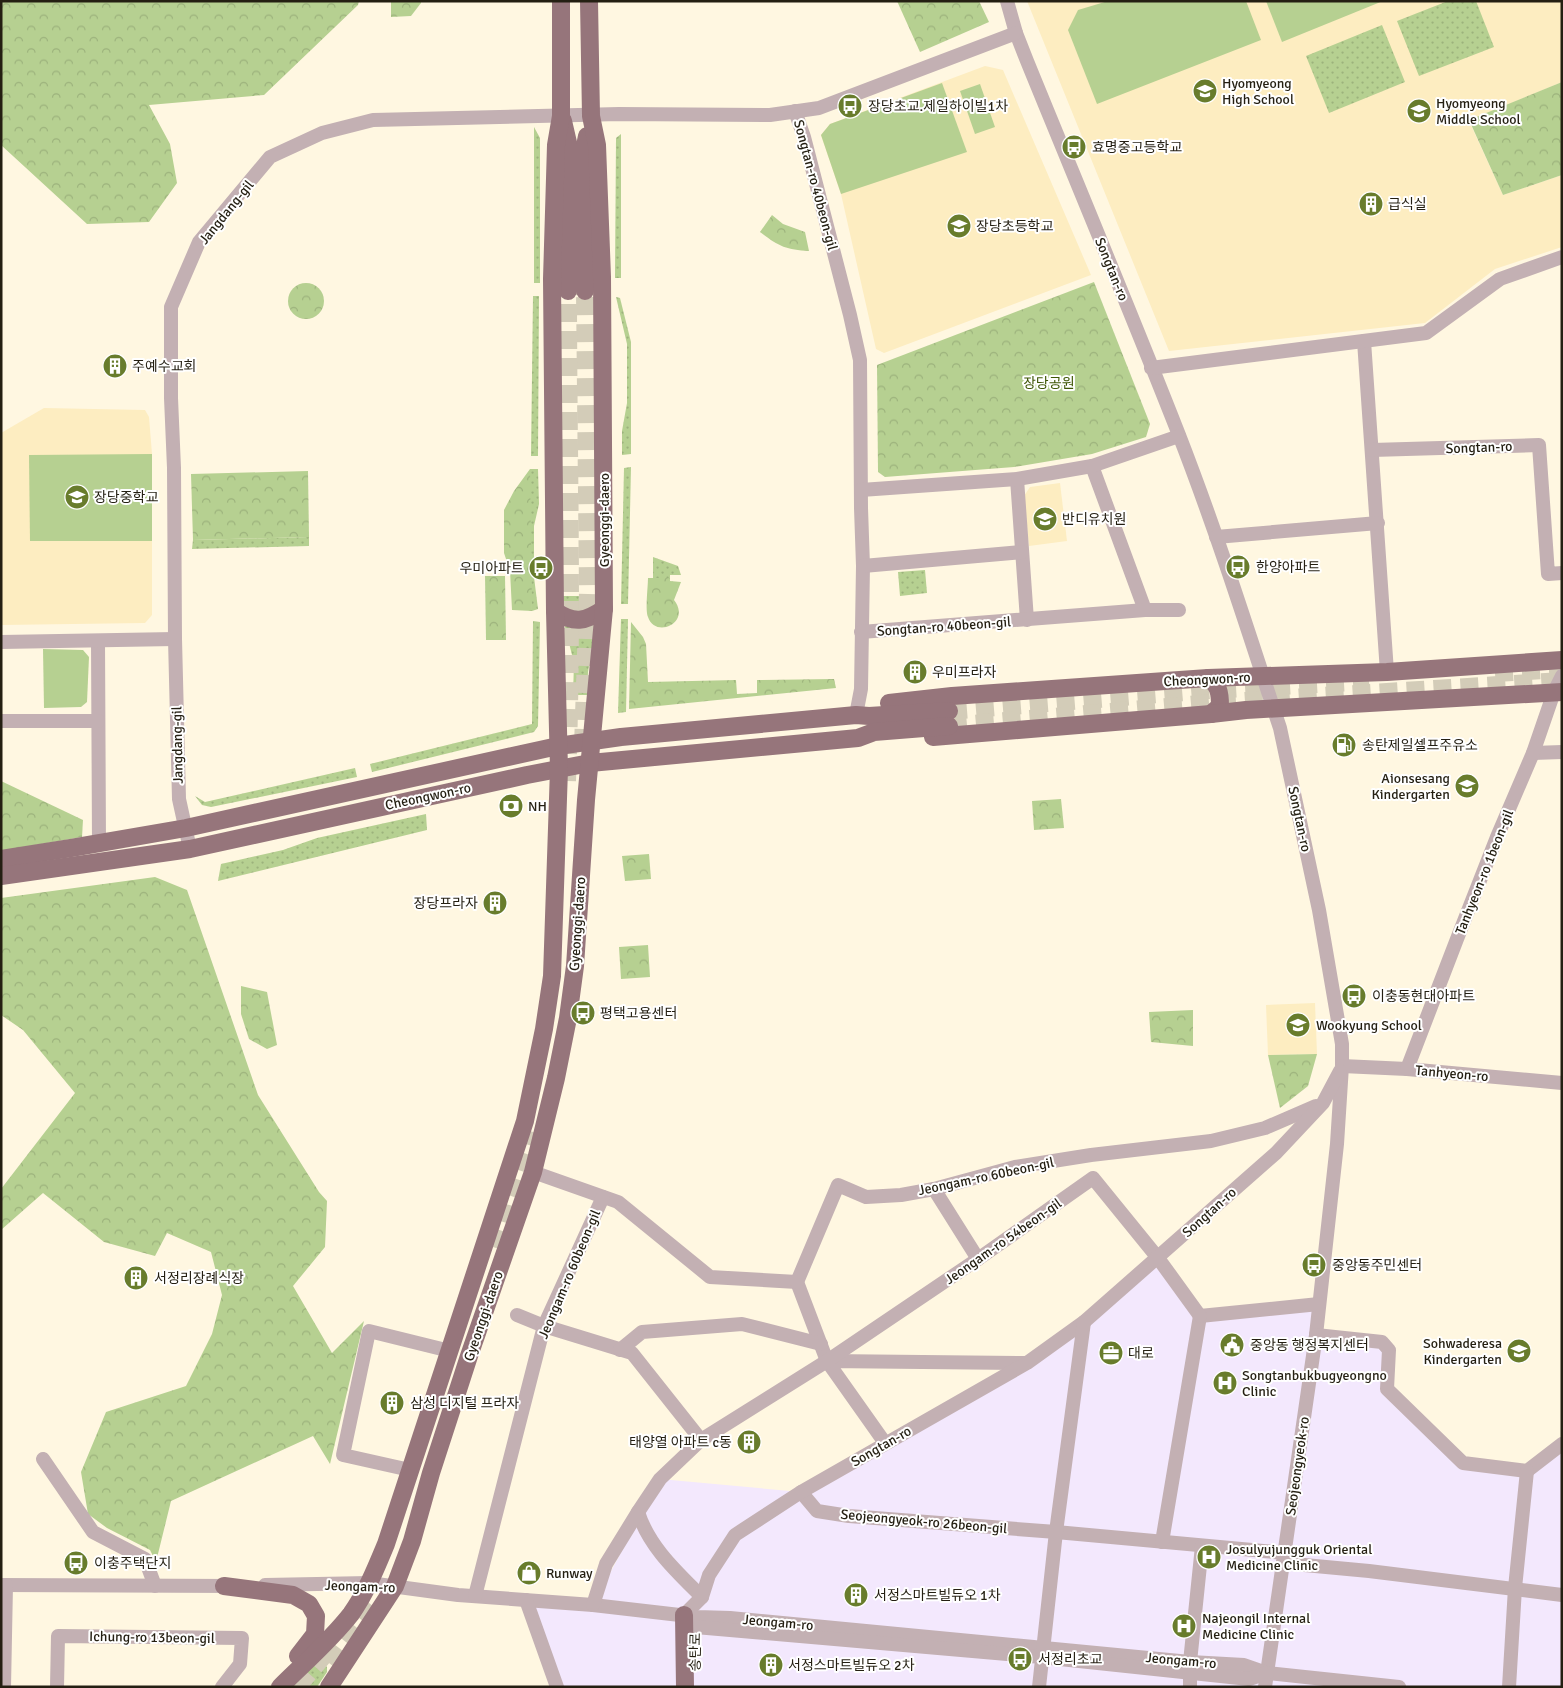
<svg xmlns="http://www.w3.org/2000/svg" width="1563" height="1688" viewBox="0 0 1563 1688" font-family="Signika,'Noto Sans KR',sans-serif">
<defs>
<pattern id="grass-dots" width="8" height="8" patternUnits="userSpaceOnUse" patternTransform="scale(1.25)"><rect width="8" height="8" fill="#b6d091"/><path d="M2 2h.1M6 6h.1" fill="none" stroke="#9cb27c" stroke-width="1.8" stroke-linecap="round"/></pattern>
<pattern id="forest-crowns" width="20" height="18" patternUnits="userSpaceOnUse" patternTransform="scale(1.25)"><rect width="20" height="18" fill="#b6d091"/><path d="M2 6a3 3 0 1 1 6 0M12 15a3 3 0 1 1 6 0" fill="none" stroke="#9cb27c"/></pattern>
</defs>
<rect width="100%" height="100%" fill="#fff7e1"/>
<path fill="#f3e8fd" d="M1158,1258L1200,1316L1319,1304L1316,1335L1382,1342L1387,1389L1463,1463L1527,1471L1562,1444V1687H557L526,1600L593,1605L660,1479L801,1492L1027,1363Z"/>
<g fill="#fdedc1">
<path d="M1027,1H1562V82L1469,121L1503,195L1562,175V247L1495,269L1425,323L1169,351Z"/>
<path d="M985,66L1003,70L1091,275L884,353L876,349L841,194L821,135L830,124Z"/>
<path d="M44,408L145,410L149,417L152,454V615L145,623L1,625V433Z"/>
<path d="M1060,483L1067,541L1029,546L1024,496L1030,487Z"/>
<path d="M1315,1003L1317,1054L1268,1055L1266,1005Z"/>
</g>
<g fill="url(#grass-dots)">
<path d="M1448,1H1476L1494,47L1419,76L1397,21Z"/>
<path d="M1382,25L1405,82L1329,113L1306,56Z"/>
<path d="M534,127L540,138V283H534Z"/>
<path d="M621,134V278H615L616,138Z"/>
<path d="M533,296H539L538,456H531Z"/>
<path d="M616,297L620,298L631,342V454L622,455V431L627,403V344Z"/>
<path d="M631,467L628,604H621L624,468Z"/>
<path d="M530,469H538L539,504L534,526V577L538,609L532,611L529,583Z"/>
<path d="M309,537V546L192,549L193,540Z"/>
<path d="M653,557L678,566L681,575H670V578H653Z"/>
<path d="M925,570L927,593L900,596L898,572Z"/>
<path d="M561,596H597L596,605L579,617L562,607Z"/>
<path d="M597,619L588,672L587,695H573L574,663L564,623Z"/>
<path d="M621,619H628L626,712L618,713Z"/>
<path d="M533,621L540,622L538,726L534,732L372,772L370,764L532,724Z"/>
<path d="M355,768L357,777L211,807L202,805L195,796L205,802Z"/>
<path d="M426,814L427,830L218,881L221,864L283,850L317,838Z"/>
<path d="M316,1661L323,1662L327,1667V1672L317,1687H290Z"/>
</g>
<g fill="url(#forest-crowns)">
<path d="M1,1H359L358,5L264,95L149,105L170,144L177,183L149,222L87,224L1,145Z"/>
<path d="M391,1H421V3L411,16L391,17Z"/>
<path d="M897,1H979L989,22L920,52Z"/>
<path d="M1562,82V175L1503,195L1469,120Z"/>
<path d="M772,215L783,224L805,232L809,251C786,250 778,246 760,232Z"/>
<path d="M1094,282L1150,424L1146,437L1092,454L1014,467L885,477L878,472L877,365Z"/>
<circle cx="306" cy="301" r="18"/>
<path d="M530,469L532,611L512,610L510,571L504,553V510L514,491Z"/>
<path d="M308,471L309,537L193,540L191,474Z"/>
<path d="M485,576H505L506,640H486Z"/>
<path d="M648,578H670V581L681,582L674,600C692,623 655,639 648,617C645,610 648,587 648,578Z"/>
<path d="M631,622L643,637L646,644L648,682L736,680L737,694L757,693V680L834,679L836,688L629,709Z"/>
<path d="M1,781L83,820L82,837L1,851Z"/>
<path d="M1061,799L1064,828L1034,830L1032,801Z"/>
<path d="M649,854L651,879L625,881L622,856Z"/>
<path d="M155,877L187,890L258,1095L319,1192L327,1201L325,1247L293,1286L332,1353L364,1321L330,1464L313,1436L171,1501L156,1562L150,1550L107,1528L88,1514L81,1472L106,1412L186,1386L212,1334L222,1295L211,1252L167,1233L155,1256L104,1242L43,1193L1,1230V1189L75,1093L23,1030L1,1015V898Z"/>
<path d="M648,945L650,977L621,979L619,947Z"/>
<path d="M241,986L267,992L277,1045L267,1049L249,1039L241,1014Z"/>
<path d="M1193,1010V1046L1151,1042L1149,1012Z"/>
<path d="M1317,1054L1308,1086L1280,1108L1268,1055Z"/>
</g>
<g fill="#b6d091">
<path d="M1108,1H1246L1261,40L1097,104L1068,30L1078,10Z"/>
<path d="M1266,1H1383L1282,42Z"/>
<path d="M942,83L967,152L841,194L821,135L830,124Z"/>
<path d="M980,84L995,127L975,134L960,91Z"/>
<path d="M152,454V541H30L29,455Z"/>
<path d="M43,649L83,650L89,657L87,702L81,707L44,708Z"/>
</g>
<g fill="none" stroke-linecap="round" stroke-linejoin="round">
<g stroke="#d3ccb8" stroke-width="18" stroke-dasharray="18 9" stroke-linecap="butt">
<path d="M1495,673L1562,669"/>
<path d="M949,711L1210,690L1369,681"/>
<path d="M949,726L1212,703L1562,681"/>
<path d="M583,747L588,592L585,291"/>
<path d="M567,781C573,617 568,454 568,291"/>
<path d="M493,1247L530,1131"/>
<path d="M329,1663L378,1600"/>
<path d="M297,1687L332,1646"/>
</g>
<g stroke="#c3b0b3" stroke-width="14">
<path d="M1007,1L1016,33L1027,61C1078,186 1130,310 1179,435C1214,525 1244,618 1274,710L1280,728L1319,910L1342,1044V1066L1337,1144L1316,1335L1265,1687"/>
<path d="M795,111L804,137L850,315L860,360L861,508L863,566L861,689L856,715"/>
<path d="M1364,341L1387,672"/>
<path d="M1151,368L1426,333L1500,279L1562,257"/>
<path d="M1372,450L1539,445L1548,574L1562,573"/>
<path d="M1092,466L1145,610"/>
<path d="M1017,479L1027,620"/>
<path d="M861,490L1017,479L1092,466L1179,436"/>
<path d="M1216,537L1378,523"/>
<path d="M863,566L1022,552"/>
<path d="M861,632L1145,610H1179"/>
<path d="M98,641L99,843"/>
<path d="M1,642L175,639"/>
<path d="M1,721H98"/>
<path d="M1533,753L1562,752"/>
<path d="M190,849L179,799L175,639L174,468L171,398V307L199,242L270,157L322,133L373,120L619,114L770,115L819,108L1016,33"/>
<path d="M1342,1066L1407,1069L1562,1083"/>
<path d="M1407,1069L1457,939L1497,837L1533,753L1554,692L1562,676"/>
<path d="M533,1172L618,1202L710,1277L797,1282L827,1361"/>
<path d="M934,1189L978,1259"/>
<path d="M797,1282L838,1185L866,1197L901,1195L934,1189L1015,1167L1091,1155L1211,1141L1265,1128L1316,1106"/>
<path d="M517,1315L544,1326L632,1353L701,1440"/>
<path d="M1316,1335L1382,1342L1389,1350L1387,1389L1463,1463L1527,1471L1562,1444"/>
<path d="M620,1350L642,1332L742,1324L821,1344"/>
<path d="M885,1443L827,1361L1025,1363"/>
<path d="M43,1459L93,1532L145,1559L155,1586"/>
<path d="M410,1470L343,1455L369,1331L450,1351"/>
<path d="M801,1492L817,1511L849,1516L1056,1532L1285,1553"/>
<path d="M638,1512C649,1547 677,1572 702,1597"/>
<path d="M1162,1542L1200,1316L1319,1304"/>
<path d="M1283,1563L1369,1571L1562,1595"/>
<path d="M1,1585L234,1586"/>
<path d="M265,1585L369,1583L458,1595L593,1605L697,1617L730,1618L1190,1662L1244,1665L1267,1673L1399,1687"/>
<path d="M475,1596L544,1326L603,1197"/>
<path d="M526,1600L557,1687"/>
<path d="M593,1605L606,1564L638,1512L660,1479L701,1440L827,1361L978,1259L1093,1178L1158,1258L1200,1316"/>
<path d="M684,1615L702,1597L709,1575L735,1535L801,1492L1027,1363L1084,1322L1276,1153L1323,1103L1340,1071"/>
<path d="M684,1626L1041,1657L1249,1679L1267,1673"/>
<path d="M4,1687L6,1585"/>
<path d="M57,1687L58,1636L242,1638L240,1664L222,1687"/>
<path d="M1039,1687L1056,1532L1084,1322"/>
<path d="M1190,1687V1662L1202,1546"/>
<path d="M1509,1687L1515,1588L1527,1471"/>
</g>
<g stroke="#96757b" stroke-width="18">
<path d="M563,121L569,147L568,291"/>
<path d="M585,291V146L587,136"/>
<path d="M555,611C574,624 585,622 604,609"/>
<path d="M1208,678C1219,685 1220,693 1220,706L1211,714"/>
<path d="M889,703L952,696L1208,678L1387,672L1562,660"/>
<path d="M933,737L1211,714L1246,710L1562,692"/>
<path d="M1,859L71,848L186,828L558,746L621,737L856,715L869,716L949,711"/>
<path d="M1,876L190,849L527,775L590,763L858,738L874,732L949,726"/>
<path d="M224,1586L293,1595L309,1604L316,1616L315,1634L298,1656"/>
<path d="M684,1615L685,1687"/>
<path d="M280,1687C304,1663 330,1641 351,1614C366,1593 376,1568 386,1544L525,1121L544,1029L552,976L559,769L555,611L552,279L556,145L561,116V1"/>
<path d="M329,1687L395,1586L412,1541L431,1473L469,1356L533,1172L556,1078L568,1018L575,966L586,800L604,609L602,277L597,145L591,116L589,1"/>
</g>
</g>
<defs>
<symbol id="school-disc" viewBox="-11 -11 22 22"><circle r="9.5" fill="#687c2c" stroke="#fff"/><path d="M0-5L7-2L0 1L-7-2ZM-4 1L0 2.5L4 1V4Q0 6-4 4Z" fill="#fff"/></symbol>
<symbol id="bus-disc" viewBox="-11 -11 22 22"><circle r="9.5" fill="#687c2c" stroke="#fff"/><path d="M-5-6H5V4H4V6H2V4H-2V6H-4V4H-5ZM-3.5-4V0h7V-4ZM-3.5 1.2v1.5H-2V1.2ZM2 1.2v1.5H3.5V1.2Z" fill="#fff"/></symbol>
<symbol id="building-disc" viewBox="-11 -11 22 22"><circle r="9.5" fill="#687c2c" stroke="#fff"/><path d="M-4-6H4V6H1V3H-1V6H-4ZM-2.5-4.3h1.7v1.8h-1.7ZM.8-4.3h1.7v1.8H.8ZM-2.5-1h1.7V.8h-1.7ZM.8-1h1.7V.8H.8Z" fill="#fff"/></symbol>
<symbol id="fuel-disc" viewBox="-11 -11 22 22"><circle r="9.5" fill="#687c2c" stroke="#fff"/><path d="M-5.5-6h7V0h2V4h1.3V-2.5L3-4.5l.8-.8L6-3V5H2.5V1h-1V6h-7ZM-4.2-4.7v3.2H.2V-4.7Z" fill="#fff"/></symbol>
<symbol id="bank-disc" viewBox="-11 -11 22 22"><circle r="9.5" fill="#687c2c" stroke="#fff"/><path d="M-6-4H6V4H-6ZM0-2.3a2.3 2.3 0 1 0 0 4.6a2.3 2.3 0 1 0 0-4.6Z" fill="#fff"/></symbol>
<symbol id="civic-disc" viewBox="-11 -11 22 22"><circle r="9.5" fill="#687c2c" stroke="#fff"/><path d="M-.6-6.5H3V-4.5H.6V-3L4-1V1h2V6H-6V1h2V-1L-.6-3ZM-1.2 2.5V6h2.4V2.5Z" fill="#fff"/></symbol>
<symbol id="office-disc" viewBox="-11 -11 22 22"><circle r="9.5" fill="#687c2c" stroke="#fff"/><path d="M-6-3h4V-5.5h4V-3h4V5H-6ZM-1-4.5V-3h2v-1.5ZM-6 0V1H6V0Z" fill="#fff"/></symbol>
<symbol id="hospital-disc" viewBox="-11 -11 22 22"><circle r="9.5" fill="#687c2c" stroke="#fff"/><path d="M-5-5h3v3.5h4V-5h3V5h-3V1.5h-4V5h-3Z" fill="#fff"/></symbol>
<symbol id="shop-disc" viewBox="-11 -11 22 22"><circle r="9.5" fill="#687c2c" stroke="#fff"/><path d="M-5-2.5h2.3a2.7 3.5 0 0 1 5.4 0H5L5.5 6h-11ZM-1.5-2.5h3a1.5 2.3 0 0 0-3 0Z" fill="#fff"/></symbol>
</defs>
<g fill-rule="evenodd">
<use href="#school-disc" x="1191" y="77" width="28" height="28"/>
<use href="#bus-disc" x="836" y="92" width="28" height="28"/>
<use href="#school-disc" x="1405" y="97" width="28" height="28"/>
<use href="#bus-disc" x="1060" y="133" width="28" height="28"/>
<use href="#building-disc" x="1357" y="190" width="28" height="28"/>
<use href="#school-disc" x="945" y="212" width="28" height="28"/>
<use href="#building-disc" x="101" y="352" width="28" height="28"/>
<use href="#school-disc" x="63" y="483" width="28" height="28"/>
<use href="#school-disc" x="1031" y="505" width="28" height="28"/>
<use href="#bus-disc" x="1224" y="553" width="28" height="28"/>
<use href="#bus-disc" x="527" y="554" width="28" height="28"/>
<use href="#building-disc" x="901" y="658" width="28" height="28"/>
<use href="#fuel-disc" x="1330" y="731" width="28" height="28"/>
<use href="#school-disc" x="1453" y="772" width="28" height="28"/>
<use href="#bank-disc" x="497" y="792" width="28" height="28"/>
<use href="#building-disc" x="481" y="889" width="28" height="28"/>
<use href="#bus-disc" x="1340" y="982" width="28" height="28"/>
<use href="#bus-disc" x="569" y="999" width="28" height="28"/>
<use href="#school-disc" x="1284" y="1011" width="28" height="28"/>
<use href="#bus-disc" x="1300" y="1251" width="28" height="28"/>
<use href="#building-disc" x="122" y="1264" width="28" height="28"/>
<use href="#civic-disc" x="1218" y="1331" width="28" height="28"/>
<use href="#school-disc" x="1505" y="1337" width="28" height="28"/>
<use href="#office-disc" x="1097" y="1339" width="28" height="28"/>
<use href="#hospital-disc" x="1211" y="1369" width="28" height="28"/>
<use href="#building-disc" x="378" y="1389" width="28" height="28"/>
<use href="#building-disc" x="735" y="1428" width="28" height="28"/>
<use href="#hospital-disc" x="1195" y="1543" width="28" height="28"/>
<use href="#bus-disc" x="62" y="1549" width="28" height="28"/>
<use href="#shop-disc" x="515" y="1559" width="28" height="28"/>
<use href="#building-disc" x="842" y="1581" width="28" height="28"/>
<use href="#hospital-disc" x="1170" y="1612" width="28" height="28"/>
<use href="#bus-disc" x="1006" y="1645" width="28" height="28"/>
<use href="#building-disc" x="757" y="1651" width="28" height="28"/>
</g>
<g text-anchor="middle" stroke-width="4" stroke-linejoin="round" paint-order="stroke">
<g font-size="14" fill="#241f12" stroke="#fff" text-anchor="start">
<text x="1222" y="88">Hyomyeong<tspan x="1222" dy="16">High School</tspan></text>
<text x="1436" y="108">Hyomyeong<tspan x="1436" dy="16">Middle School</tspan></text>
<text x="868" y="111">장당초교.제일하이빌1차</text>
<text x="1092" y="152">효명중고등학교</text>
<text x="1388" y="209">급식실</text>
<text x="976" y="231">장당초등학교</text>
<text x="132" y="371">주예수교회</text>
<text x="94" y="502">장당중학교</text>
<text x="1062" y="524">반디유치원</text>
<text x="1256" y="572">한양아파트</text>
<text x="524" y="573" text-anchor="end">우미아파트</text>
<text x="932" y="677">우미프라자</text>
<text x="1362" y="750">송탄제일셀프주유소</text>
<text x="1450" y="783" text-anchor="end">Aionsesang<tspan x="1450" dy="16">Kindergarten</tspan></text>
<text x="528" y="811">NH</text>
<text x="478" y="908" text-anchor="end">장당프라자</text>
<text x="1372" y="1001">이충동현대아파트</text>
<text x="600" y="1018">평택고용센터</text>
<text x="1316" y="1030">Wookyung School</text>
<text x="1332" y="1270">중앙동주민센터</text>
<text x="154" y="1283">서정리장례식장</text>
<text x="1502" y="1348" text-anchor="end">Sohwaderesa<tspan x="1502" dy="16">Kindergarten</tspan></text>
<text x="1250" y="1350">중앙동 행정복지센터</text>
<text x="1128" y="1358">대로</text>
<text x="1242" y="1380">Songtanbukbugyeongno<tspan x="1242" dy="16">Clinic</tspan></text>
<text x="410" y="1408">삼성 디지털 프라자</text>
<text x="732" y="1447" text-anchor="end">태양열 아파트 c동</text>
<text x="1226" y="1554">Josulyujungguk Oriental<tspan x="1226" dy="16">Medicine Clinic</tspan></text>
<text x="94" y="1568">이충주택단지</text>
<text x="546" y="1578">Runway</text>
<text x="874" y="1600">서정스마트빌듀오 1차</text>
<text x="1202" y="1623">Najeongil Internal<tspan x="1202" dy="16">Medicine Clinic</tspan></text>
<text x="1038" y="1664">서정리초교</text>
<text x="788" y="1670">서정스마트빌듀오 2차</text>
</g>
<g font-size="14" fill="#241f12" stroke="#fff">
<text transform="translate(816 185) rotate(75)" y="5">Songtan-ro 40beon-gil</text>
<text transform="translate(226 212) rotate(-51)" y="5">Jangdang-gil</text>
<text transform="translate(1112 269) rotate(68)" y="5">Songtan-ro</text>
<text transform="translate(1479 447) rotate(-2)" y="5">Songtan-ro</text>
<text transform="translate(604 520) rotate(-90)" y="5">Gyeonggi-daero</text>
<text transform="translate(944 626) rotate(-4)" y="5">Songtan-ro 40beon-gil</text>
<text transform="translate(1207 679) rotate(-3)" y="5">Cheongwon-ro</text>
<text transform="translate(177 745) rotate(-91)" y="5">Jangdang-gil</text>
<text transform="translate(428 796) rotate(-12)" y="5">Cheongwon-ro</text>
<text transform="translate(1300 819) rotate(78)" y="5">Songtan-ro</text>
<text transform="translate(1484 872) rotate(-68)" y="5">Tanhyeon-ro 1beon-gil</text>
<text transform="translate(577 924) rotate(-86)" y="5">Gyeonggi-daero</text>
<text transform="translate(1452 1073) rotate(5)" y="5">Tanhyeon-ro</text>
<text transform="translate(986 1176) rotate(-12)" y="5">Jeongam-ro 60beon-gil</text>
<text transform="translate(1209 1212) rotate(-42)" y="5">Songtan-ro</text>
<text transform="translate(1003 1241) rotate(-35)" y="5">Jeongam-ro 54beon-gil</text>
<text transform="translate(569 1274) rotate(-67)" y="5">Jeongam-ro 60beon-gil</text>
<text transform="translate(483 1316) rotate(-71)" y="5">Gyeonggi-daero</text>
<text transform="translate(881 1446) rotate(-30)" y="5">Songtan-ro</text>
<text transform="translate(1297 1466) rotate(-82)" y="5">Seojeongyeok-ro</text>
<text transform="translate(924 1521) rotate(5)" y="5">Seojeongyeok-ro 26beon-gil</text>
<text transform="translate(360 1586) rotate(2)" y="5">Jeongam-ro</text>
<text transform="translate(778 1622) rotate(5)" y="5">Jeongam-ro</text>
<text transform="translate(152 1637) rotate(1)" y="5">Ichung-ro 13beon-gil</text>
<text transform="translate(695 1652) rotate(-89)" y="5">송탄로</text>
<text transform="translate(1181 1660) rotate(5)" y="5">Jeongam-ro</text>
</g>
<g font-size="14" fill="#3f5705" stroke="#fff">
<text x="1049" y="388">장당공원</text>
</g>
</g>
<rect width="1563" height="1688" fill="none" stroke="#241f12" stroke-width="5"/>
</svg>
